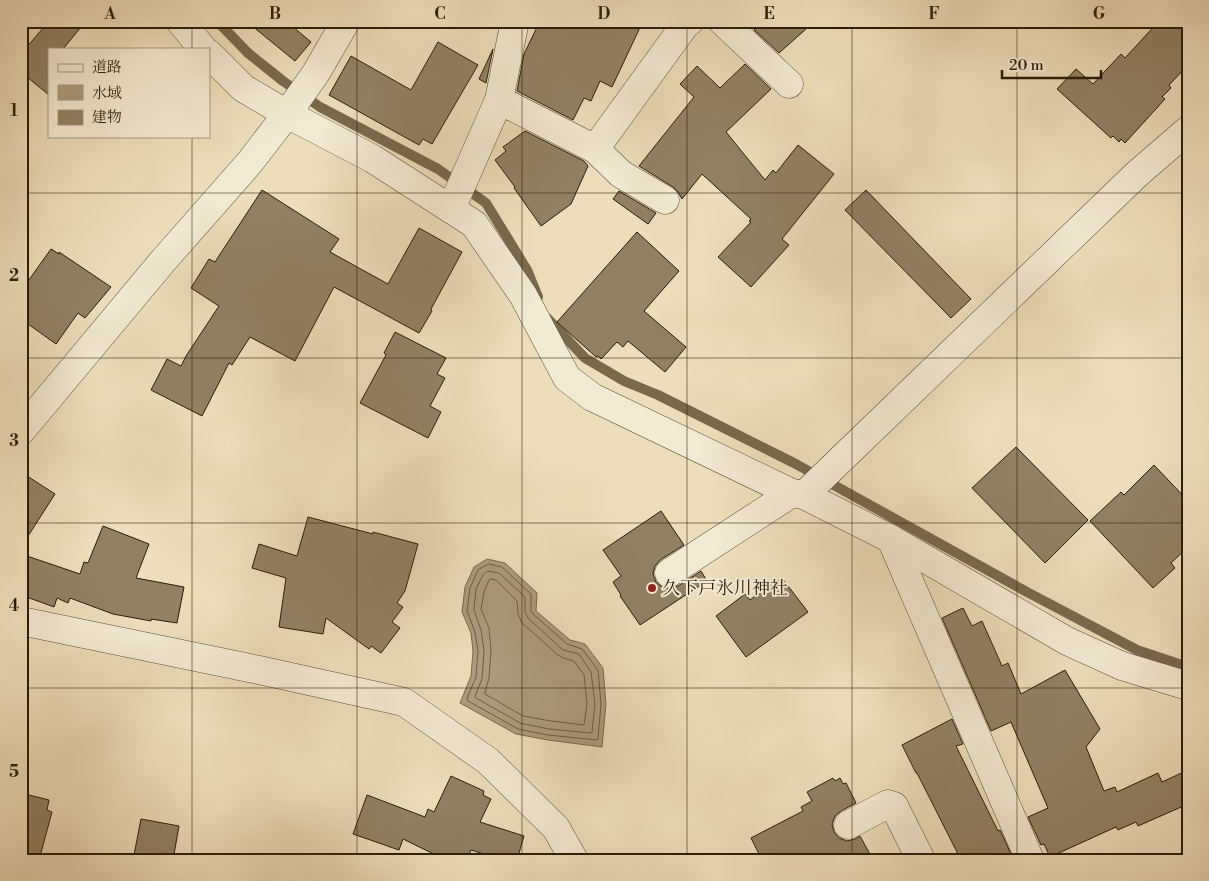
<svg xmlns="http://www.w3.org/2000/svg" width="1209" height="881" viewBox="0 0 1209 881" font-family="'Libre Bodoni','Noto Serif JP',serif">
<rect width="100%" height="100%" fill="#eddebb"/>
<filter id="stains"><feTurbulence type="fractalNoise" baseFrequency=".004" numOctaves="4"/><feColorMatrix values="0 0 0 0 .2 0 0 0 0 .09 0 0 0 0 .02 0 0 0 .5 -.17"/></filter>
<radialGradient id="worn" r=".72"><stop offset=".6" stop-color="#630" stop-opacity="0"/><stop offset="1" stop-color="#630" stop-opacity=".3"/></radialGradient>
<path fill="#ab9c7d" stroke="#78694d" d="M487,559L505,563L537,593L536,611L570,640L585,644L603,668L606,704L602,747L548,740L516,734L460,703L471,676L473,651L471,633L462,612L465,587L474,567Z"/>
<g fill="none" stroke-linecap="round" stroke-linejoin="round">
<g stroke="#6c5c41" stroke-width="1">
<path d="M489,564L502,567L531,594V611L533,614L567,644L582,649L598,670L601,704L598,739L597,740L548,735L518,729L468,701L467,698L476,677L478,651L475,632L467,611L470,588L478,570Z"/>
<path d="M488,571L499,573L525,597V612L528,618L563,650L579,654L591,672L595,704L592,732L591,733L549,729L520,723L476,698L475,696L482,679L484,651L481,630L474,610L476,589L483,575Z"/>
<path d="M491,579L496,580L517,601L518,614L522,623L558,655L563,658L574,661L584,675L587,704L584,725L551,721L523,716L485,694V692L489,678L491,650L489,628L481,609L484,592L489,580Z"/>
</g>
<g stroke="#78694d" stroke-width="10">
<path d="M217,21L248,53L283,81L320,107L438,169L486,203L527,270L538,297"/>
<path d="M547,318L585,358L624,381L658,395L794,463L1027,592L1137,650L1188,667"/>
</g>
</g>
<g fill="#908164" stroke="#2c1c05">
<path d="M49,21H86L63,49H49V95L21,72V54Z"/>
<path d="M246,21H286L311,42L295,61Z"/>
<path d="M540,21H643L612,87L600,81L591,101L584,98L573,120L517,91L524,54Z"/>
<path d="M764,21H815L779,53L754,30Z"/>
<path d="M1159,21H1188V65L1169,85L1171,88L1162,97L1165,99L1125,143L1121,139L1119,142L1113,136L1111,138L1057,89L1076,69L1093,84L1121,54L1125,58Z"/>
<path d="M438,42L478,65L432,144L423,139L419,145L329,95L351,56L411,90Z"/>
<path d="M493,49L486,83L479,79Z"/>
<path d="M745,64L771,89L726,132L765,180L773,170L776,173L798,145L834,174L782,239L789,245L751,287L718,257L751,222L749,221L751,219L702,174L682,199L678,192L673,187L639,166L694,97L680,84L697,66L720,88Z"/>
<path d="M525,131L584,161L588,166L571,204L541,226L514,188L515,187L495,160L506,151L503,147Z"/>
<path d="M262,190L339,239L330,252L388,284L419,228L462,252L431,309L432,311L419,333L334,287L295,361L250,337L232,365L229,363L202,416L151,390L167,359L181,366L186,356L219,306L191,288L209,259L215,262Z"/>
<path d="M866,190L971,299L951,318L845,210Z"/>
<path d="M619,191L656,213L648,224L613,199Z"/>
<path d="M637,232L679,271L644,311L686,347L665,372L628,341L623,347L617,342L601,359L598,356L596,357L557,322Z"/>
<path d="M51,249L59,254V252L111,287L85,318L78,313L56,344L21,319V291Z"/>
<path d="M395,332L446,358L437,374L445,378L430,406L441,412L428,438L360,403L386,355L384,353Z"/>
<path d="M1016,447L1088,520L1045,563L972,488Z"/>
<path d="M1154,465L1188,501V547L1171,563L1175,568L1153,588L1090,521L1121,492L1124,495Z"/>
<path d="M21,472L55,494L21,547Z"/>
<path d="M661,511L684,545L660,560L655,566L653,574L656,582L662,587L670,589L678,586L701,571L707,581L640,625L620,596L621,595L613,582L621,576L603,550Z"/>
<path d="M308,517L373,534V532L418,544L405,591L397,603L403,607L392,622L400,628L381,653L371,646L369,649L326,618L323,634L279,627L286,578L252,568L259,544L297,556Z"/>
<path d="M103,526L149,544L136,578L184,587L177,623L151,619V621L113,614L70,598L68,603L57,598L54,607L21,595V554L80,574L84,562L88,563Z"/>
<path d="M782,578L808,612L746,657L716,616L745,594L750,600L776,580L777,582Z"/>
<path d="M963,608L972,626L982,621L1002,666L1008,663L1021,694L1065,670L1100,729L1086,747L1104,791L1115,787L1117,792L1158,773L1162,782L1188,770V804L1138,826L1136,822L1118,830L1116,827L1050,857L1044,844L1041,845L1028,817L1048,808L1011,722L991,731L942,618Z"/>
<path d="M952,719L963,744L956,746L998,831L1000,830L1011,854L999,860H961L917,773H916L902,745Z"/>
<path d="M451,776L484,791L483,795L491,799L480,822L524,836L517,860H503L471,850L467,860H446L403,839L399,850L353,834L367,795L425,817L428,809L434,812Z"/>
<path d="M833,778L835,781L840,778L843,784L846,783L856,803L841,811L835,816L832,824L834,832L839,838L847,841L855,839L860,836L873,860H762L751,838L803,811L801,807L812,801L807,792Z"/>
<path d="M21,793L49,800L47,810L52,812L39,860H21Z"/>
<path d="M141,819L179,826L173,860H133Z"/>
</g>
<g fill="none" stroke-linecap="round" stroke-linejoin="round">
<defs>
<g id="minor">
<path d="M180,21L203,49"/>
<path d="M722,21L789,84"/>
<path d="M209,54L243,88L287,114L373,159L474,224L523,295L567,378L592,397L792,493L804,495L891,539L1067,641L1122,666L1188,686"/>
<path d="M499,100L595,149L621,174L665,200"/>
<path d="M595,149L685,25L690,21"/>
<path d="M451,209L499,100L515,21"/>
<path d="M21,431L163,261L250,162L287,114L316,73L346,21"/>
<path d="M804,495L1137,174L1188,130"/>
<path d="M891,539L1030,860"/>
<path d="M669,573L792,493"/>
<path d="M21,621L259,670L404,702L488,761L556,828L574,860"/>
<path d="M848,825L888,804L894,806L921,860"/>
</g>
</defs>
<use href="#minor" stroke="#5c4c32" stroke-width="29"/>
<use href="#minor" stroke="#f3ead3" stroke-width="28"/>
</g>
<path fill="none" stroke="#2c1c05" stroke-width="1" stroke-opacity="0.55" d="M192,21V49M357,21V860M522,21V860M687,21V860M852,21V860M1017,21V860M192,136V860M21,193H1188M21,358H1188M21,523H1188M21,688H1188"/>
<circle fill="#8f2418" stroke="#f3ead3" stroke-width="2" cx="652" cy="588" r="5"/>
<g text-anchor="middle" stroke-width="4" stroke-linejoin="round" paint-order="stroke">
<g font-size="18" fill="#2c1c05" stroke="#f3ead3" text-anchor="start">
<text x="662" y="594">久下戸氷川神社</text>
</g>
</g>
<rect width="1209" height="881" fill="none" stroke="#eddebb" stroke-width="55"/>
<rect x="48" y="48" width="162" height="90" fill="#f3ead3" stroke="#a39881"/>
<rect x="58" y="64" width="25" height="8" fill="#f3ead3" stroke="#a39881"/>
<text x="92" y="72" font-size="15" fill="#2c1c05">道路</text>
<rect x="58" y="85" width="25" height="15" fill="#ab9c7d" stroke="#a39881"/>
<text x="92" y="98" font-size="15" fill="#2c1c05">水域</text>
<rect x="58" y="110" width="25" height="15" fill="#908164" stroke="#a39881"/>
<text x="92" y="122" font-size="15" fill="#2c1c05">建物</text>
<path d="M1002 70v8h99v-8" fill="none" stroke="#2c1c05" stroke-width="2.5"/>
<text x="1009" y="70" font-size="15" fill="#2c1c05" stroke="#f3ead3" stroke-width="4" paint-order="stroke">20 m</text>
<rect x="28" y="28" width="1154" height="826" fill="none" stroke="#2c1c05" stroke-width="2"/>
<g font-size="16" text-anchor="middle" font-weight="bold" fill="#2c1c05">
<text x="110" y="19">A</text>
<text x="275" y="19">B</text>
<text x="440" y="19">C</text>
<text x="604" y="19">D</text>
<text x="769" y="19">E</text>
<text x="934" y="19">F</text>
<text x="1099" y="19">G</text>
<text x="14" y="116">1</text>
<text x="14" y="281">2</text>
<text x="14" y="446">3</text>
<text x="14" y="611">4</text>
<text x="14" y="777">5</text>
</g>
<rect width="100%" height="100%" filter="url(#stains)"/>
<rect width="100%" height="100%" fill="url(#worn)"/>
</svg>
